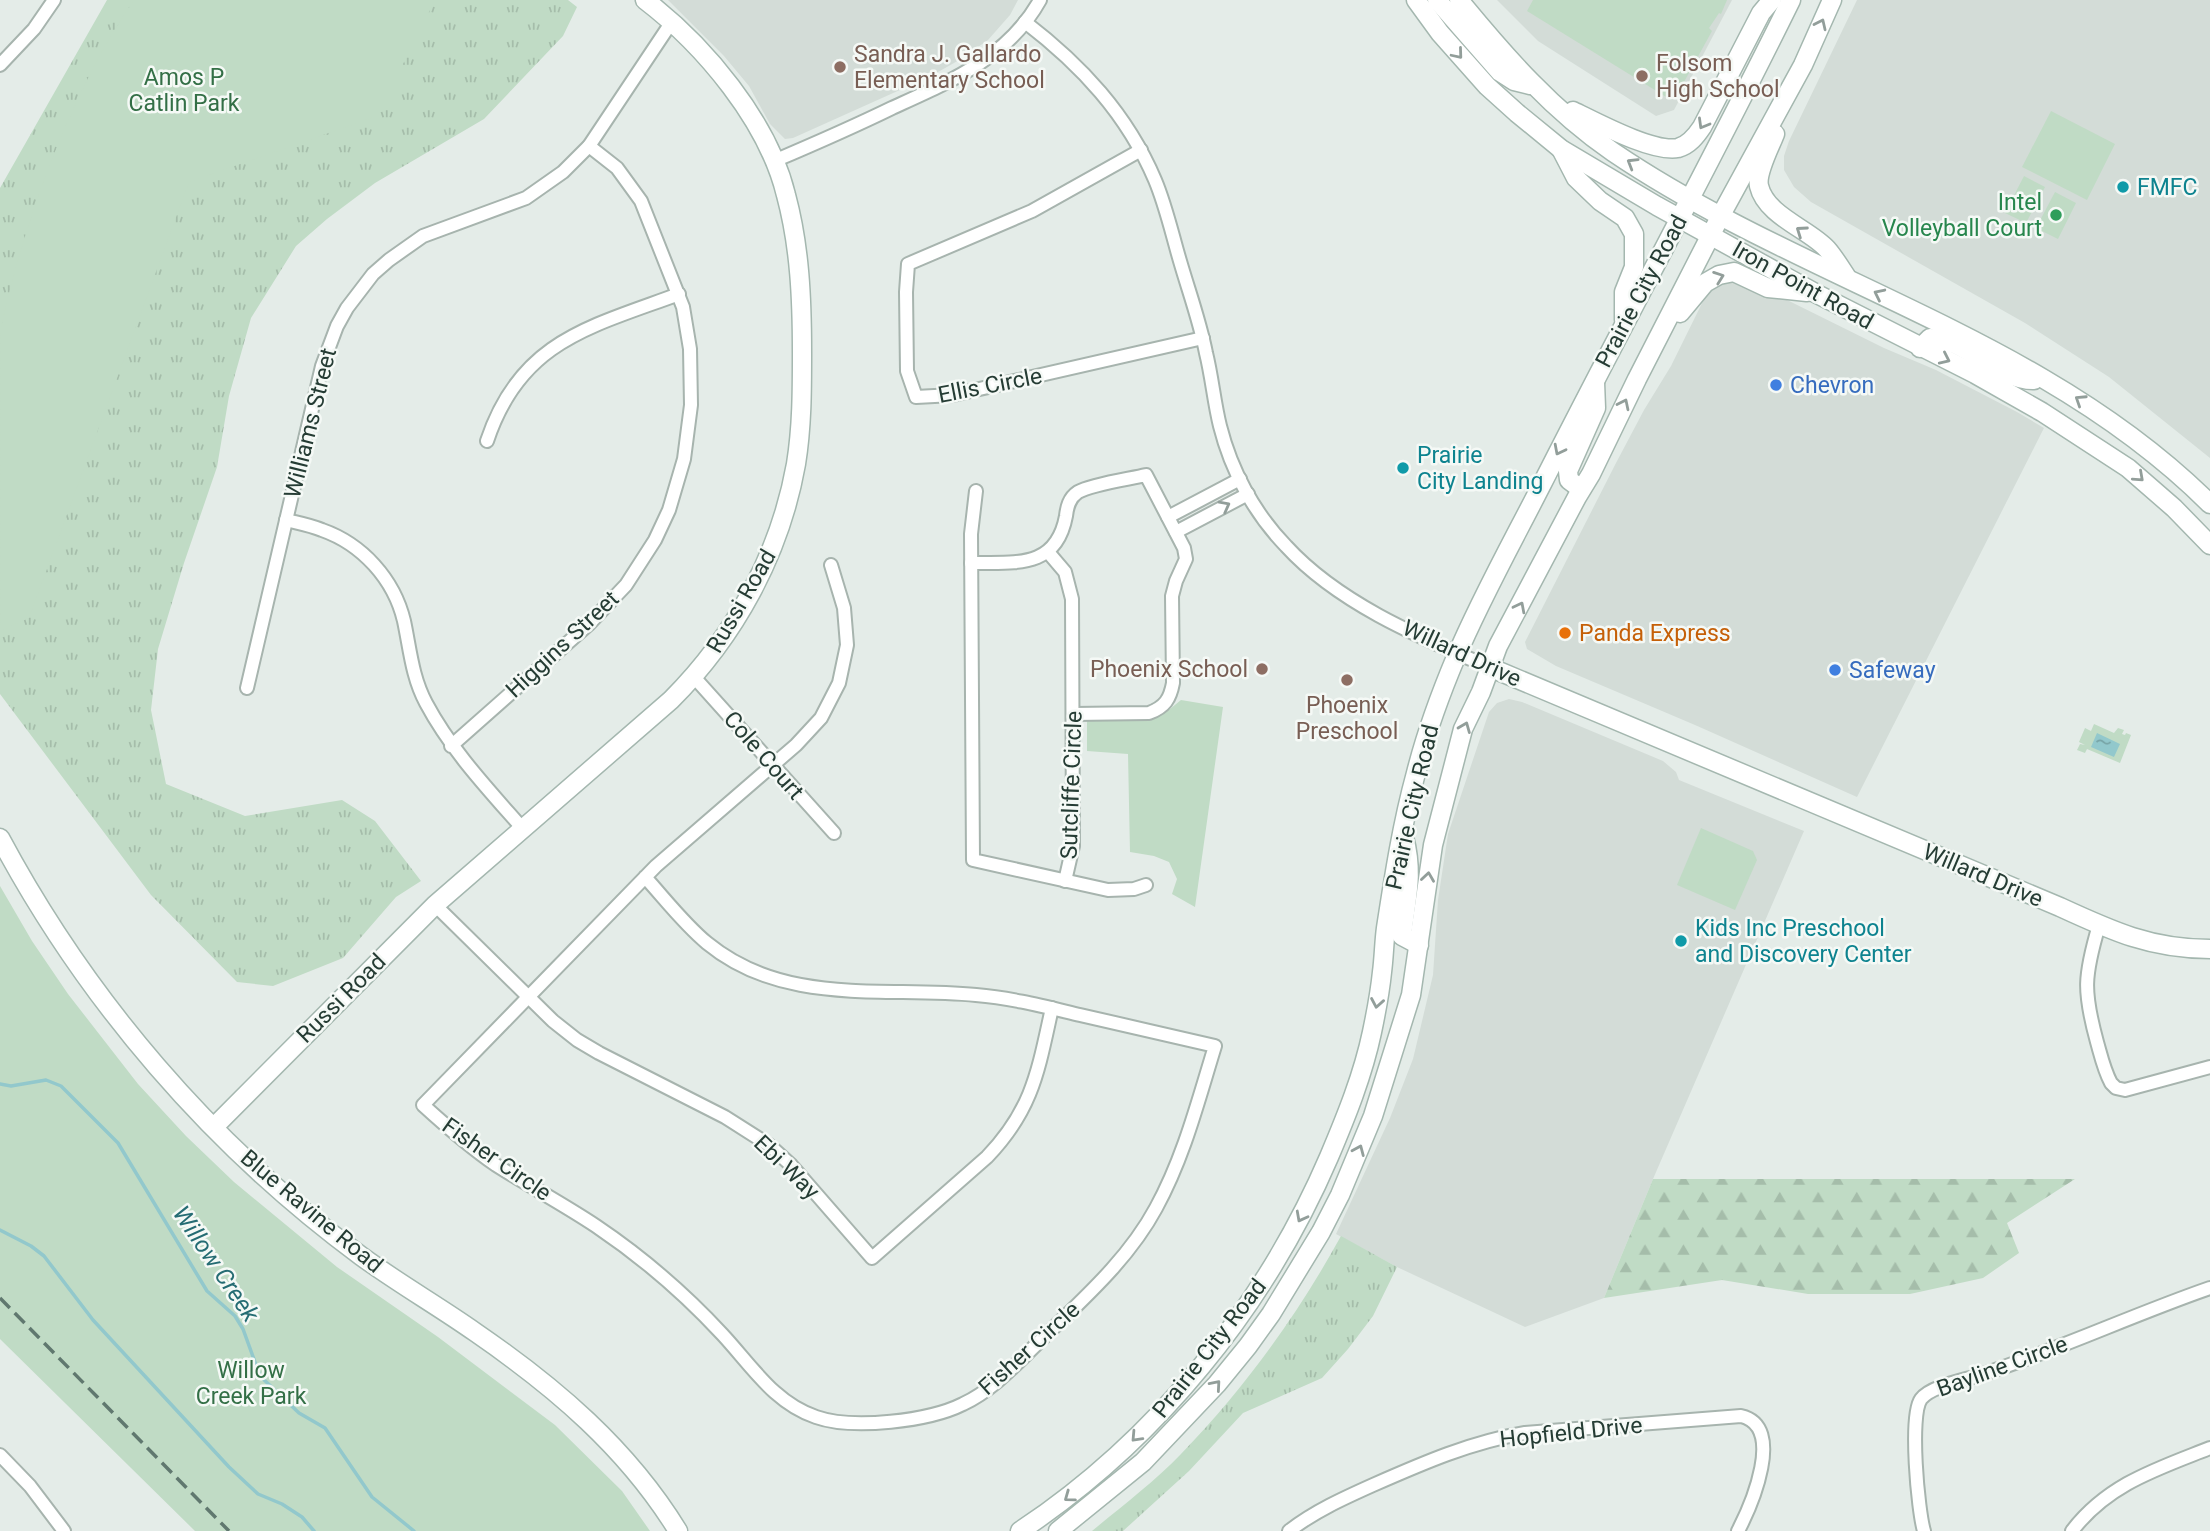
<svg xmlns="http://www.w3.org/2000/svg" width="2210" height="1531" viewBox="0 0 2210 1531" font-family="Roboto,sans-serif">
<defs>
<pattern id="grass-tufts" width="24" height="20" patternUnits="userSpaceOnUse" patternTransform="scale(1.75)"><rect width="24" height="20" fill="#c0dbc5"/><path d="M3 7l-1-3M5 7V3M7 7l1-3M15 17l-1-3M17 17v-4M19 17l1-3" fill="none" stroke="#a5bdaa"/></pattern>
<pattern id="forest-firs" width="22" height="20" patternUnits="userSpaceOnUse" patternTransform="scale(1.75)"><rect width="22" height="20" fill="#c0dbc5"/><path d="M5 1l3.5 6h-7zM16 11l3.5 6h-7z" fill="#a5bdaa"/></pattern>
<pattern id="water-ripples" width="26" height="14" patternUnits="userSpaceOnUse" patternTransform="scale(1.75)"><rect width="26" height="14" fill="#92c8cc"/><path d="M2 4q2-2 4 0t4 0M15 11q2-2 4 0t4 0" fill="none" stroke="#77a4a6"/></pattern>
</defs>
<rect width="100%" height="100%" fill="#e4ece8"/>
<g fill="#d3dcd7">
<path d="M668,0H1018L1010,15L988,40L961,59L931,76L793,138L785,139L770,124L749,86L724,56Z"/>
<path d="M1497,0H1732L1674,110L1656,116L1538,41Z"/>
<path d="M1857,0H2210V458L2109,377L2025,323L1811,202L1794,187L1784,170V156L1789,141Z"/>
<path d="M1745,279L1884,348L1936,370L2017,412L2044,428L1857,797L1695,725L1556,666L1527,649L1525,642L1616,463L1644,410L1671,366L1708,291L1717,281Z"/>
<path d="M1509,699L1522,702L1663,761L1676,772L1679,780L1804,831L1653,1179L1604,1298L1525,1327L1397,1267L1336,1234L1390,1118L1413,1059L1433,975L1438,900L1448,834L1489,712L1497,703Z"/>
</g>
<g fill="url(#grass-tufts)">
<path d="M107,0H568L577,7L563,36L484,119L375,183L327,219L296,246L251,318L229,396L217,467L184,563L158,649L151,710L166,784L245,816L342,800L375,821L421,881L396,897L343,958L273,986L237,982L151,895L0,694V188Z"/>
<path d="M1341,1236L1397,1267L1373,1316L1348,1349L1322,1378L1243,1413L1189,1471L1123,1531H1092C1122,1506 1154,1482 1181,1454C1244,1389 1297,1316 1341,1236Z"/>
</g>
<path fill="url(#forest-firs)" d="M1653,1179H2075L2007,1223L2019,1253L1983,1278L1910,1294H1808L1722,1280L1604,1298Z"/>
<g fill="#c0dbc5">
<path d="M134,0H435L377,116L189,182L29,618L0,631L1,328C21,235 55,139 100,55C110,36 122,18 134,0Z"/>
<path d="M1533,0H1727L1721,14L1719,13L1709,28L1712,31L1684,82L1671,100L1527,11Z"/>
<path d="M2051,111L2115,144L2087,200L2022,167Z"/>
<path d="M2024,176L2045,187L2026,223L2005,213Z"/>
<path d="M2055,192L2076,203L2058,239L2036,228Z"/>
<path d="M1181,700L1223,707L1195,907L1172,894L1177,879L1169,862L1154,856L1130,852L1128,754L1087,751V717L1157,714L1170,709Z"/>
<path d="M2094,724L2114,733L2118,728L2124,730L2122,734L2125,735L2126,733L2131,735L2120,763L2087,749L2085,753L2077,750L2080,744L2085,745L2079,742L2085,728L2091,731Z"/>
<path d="M1701,828L1753,851L1757,860L1735,910L1677,885Z"/>
<path d="M0,886L32,941L68,994L138,1084L186,1136L234,1182L337,1267L438,1337L555,1425L622,1491L650,1531H195L0,1339Z"/>
</g>
<path fill="url(#water-ripples)" d="M2097,733L2120,744L2114,757L2091,747Z"/>
<g fill="none" stroke-linecap="round" stroke-linejoin="round">
<g stroke="#92c8cc" stroke-width="3.5">
<path d="M0,1084L11,1086L46,1080L61,1086L118,1143L207,1291L235,1316L243,1329L260,1376L299,1413L325,1428L372,1497L414,1531"/>
<path d="M0,1230L31,1246L44,1256L93,1320L229,1467L258,1494L282,1504L302,1517L314,1531"/>
</g>
<defs>
<g id="street">
<path d="M1025,22C1081,65 1127,114 1155,180C1166,206 1172,234 1180,261C1189,292 1200,322 1206,353C1212,377 1214,402 1220,426C1231,470 1254,513 1286,546C1338,603 1419,637 1489,667"/>
<path d="M0,65L34,29L54,0"/>
<path d="M1141,150L1032,211L908,264L906,292L907,371L916,397L953,395L1203,338"/>
<path d="M774,161C814,144 853,127 892,108C949,82 1008,58 1040,0"/>
<path d="M487,441C520,341 590,327 679,294"/>
<path d="M976,491L971,534L973,860L1108,890L1134,889L1146,885"/>
<path d="M1168,517L1240,479"/>
<path d="M286,520C298,523 310,525 322,530C362,544 394,579 404,621C410,649 412,677 426,703C451,750 488,789 523,829"/>
<path d="M1176,532L1248,494"/>
<path d="M1048,552L1065,572L1072,599L1073,846L1065,881"/>
<path d="M971,563C1014,562 1056,570 1066,516C1067,507 1069,498 1078,492C1092,484 1129,479 1146,475L1184,548L1186,559L1176,581L1172,596L1173,683C1170,699 1165,707 1149,713L1074,714"/>
<path d="M694,677L834,833"/>
<path d="M247,688L322,366L337,326L347,308L373,274L389,260L423,236L526,198L563,172L589,146L671,23"/>
<path d="M451,746L589,624L626,585L655,540L669,510L684,459L691,405L690,349L683,307L641,201L617,168L589,146"/>
<path d="M645,877C665,899 684,924 707,943C785,1007 883,986 976,995C1012,998 1046,1007 1080,1015C1125,1025 1170,1036 1215,1046C1198,1101 1184,1157 1156,1208C1128,1260 1082,1300 1040,1341C1016,1364 993,1390 963,1404C929,1421 853,1430 816,1417C774,1403 751,1365 722,1334C684,1293 642,1257 596,1226C563,1204 529,1186 496,1165C470,1147 446,1126 423,1105L656,866L796,745L821,718L839,683L847,645L844,608L831,565"/>
<path d="M435,905L553,1021L577,1040L599,1053L725,1117L769,1145L791,1165L872,1258L987,1157C1033,1109 1038,1071 1052,1008"/>
<path d="M2099,925C2084,976 2083,991 2097,1042C2101,1056 2104,1070 2111,1083L2116,1088L2125,1090L2210,1067"/>
<path d="M0,1455L30,1486L64,1531"/>
<path d="M1289,1531C1315,1511 1344,1498 1373,1485C1423,1463 1471,1442 1525,1433L1741,1416C1786,1426 1751,1506 1738,1531"/>
<path d="M1924,1531C1918,1511 1909,1415 1921,1399C1931,1386 1965,1380 1980,1375C2058,1350 2132,1315 2210,1288"/>
<path d="M2072,1531C2108,1484 2157,1469 2210,1448"/>
</g>
<g id="secondary">
<path d="M1416,0L1440,33L1487,86L1517,113L1561,149L1657,206L1815,293L1975,374L2042,412L2128,468L2174,508L2210,545"/>
<path d="M1437,0L1500,72L1514,81L1530,85"/>
<path d="M1459,0C1505,56 1553,111 1613,152C1805,282 2043,337 2210,504"/>
<path d="M1573,111C1596,122 1653,153 1678,148C1689,145 1696,136 1702,127L1761,13L1772,0"/>
<path d="M1775,134C1770,147 1756,173 1759,186C1766,216 1809,229 1827,249C1834,257 1840,267 1846,276"/>
<path d="M1561,149L1576,178L1600,201L1625,218L1634,234V267L1624,292V320"/>
<path d="M1680,313L1705,283L1719,275L1734,272L1768,288L1807,292"/>
<path d="M1920,348L1930,338C1965,338 1999,381 2034,380"/>
<path d="M1581,489L1569,480L1568,471L1596,408L1595,382"/>
<path d="M1489,667L2060,907C2112,931 2151,949 2210,949"/>
<path d="M1404,837C1414,875 1406,899 1402,936L1419,945"/>
<path d="M0,838C87,1001 212,1146 361,1256C398,1283 438,1306 475,1332C555,1387 627,1448 678,1531"/>
<path d="M214,1127L435,905L671,700C735,636 780,554 796,464C802,427 802,390 802,353C802,300 800,247 786,195C768,121 704,45 645,0"/>
<path d="M1020,1531C1156,1441 1265,1306 1329,1157C1346,1117 1363,1075 1372,1032C1376,1013 1380,992 1382,972C1384,957 1384,943 1386,928C1394,876 1402,824 1416,773C1426,733 1440,695 1456,657C1481,598 1513,541 1542,484C1624,322 1711,163 1791,0"/>
<path d="M1058,1531L1143,1462L1217,1384L1248,1346L1271,1314L1321,1232L1340,1195L1373,1116L1411,995L1433,845L1463,729L1481,692L1498,646L1577,497L1591,474L1637,379L1721,215L1803,65L1832,0"/>
</g>
</defs>
<use href="#street" stroke="#a7b4ae" stroke-width="16"/>
<use href="#secondary" stroke="#a4b7af" stroke-width="21"/>
<use href="#street" stroke="#fff" stroke-width="12"/>
<use href="#secondary" stroke="#fff" stroke-width="18"/>
<path stroke="#60786f" stroke-width="3.5" stroke-dasharray="14 7" stroke-linecap="butt" d="M0,1298L229,1531"/>
</g>
<defs><path id="oneway-chevron" d="M-2-3.5L2.5 0L-2 3.5" fill="none" stroke-width="1.6" stroke-linecap="round" stroke-linejoin="round" transform="scale(1.75)"/></defs>
<g stroke="#929e9a">
<use href="#oneway-chevron" transform="translate(1821 24) rotate(-65)"/>
<use href="#oneway-chevron" transform="translate(1458 54) rotate(50)"/>
<use href="#oneway-chevron" transform="translate(1703 124) rotate(120)"/>
<use href="#oneway-chevron" transform="translate(1632 163) rotate(-149)"/>
<use href="#oneway-chevron" transform="translate(1801 231) rotate(-145)"/>
<use href="#oneway-chevron" transform="translate(1719 277) rotate(-20)"/>
<use href="#oneway-chevron" transform="translate(1879 294) rotate(-154)"/>
<use href="#oneway-chevron" transform="translate(1945 359) rotate(25)"/>
<use href="#oneway-chevron" transform="translate(2080 400) rotate(-147)"/>
<use href="#oneway-chevron" transform="translate(1624 404) rotate(-64)"/>
<use href="#oneway-chevron" transform="translate(1559 450) rotate(117)"/>
<use href="#oneway-chevron" transform="translate(2139 477) rotate(42)"/>
<use href="#oneway-chevron" transform="translate(1225 506) rotate(-28)"/>
<use href="#oneway-chevron" transform="translate(1520 607) rotate(-63)"/>
<use href="#oneway-chevron" transform="translate(1465 727) rotate(-68)"/>
<use href="#oneway-chevron" transform="translate(1428 877) rotate(-82)"/>
<use href="#oneway-chevron" transform="translate(1377 1003) rotate(100)"/>
<use href="#oneway-chevron" transform="translate(1359 1150) rotate(-67)"/>
<use href="#oneway-chevron" transform="translate(1301 1217) rotate(118)"/>
<use href="#oneway-chevron" transform="translate(1216 1385) rotate(-49)"/>
<use href="#oneway-chevron" transform="translate(1136 1437) rotate(133)"/>
<use href="#oneway-chevron" transform="translate(1069 1497) rotate(144)"/>
</g>
<g fill="#8d6e63" stroke="#f5f9f6" stroke-width="2.5">
<circle cx="840" cy="67" r="7"/>
<circle cx="1642" cy="76" r="7"/>
<circle cx="1262" cy="669" r="7"/>
<circle cx="1347" cy="680" r="7"/>
</g>
<g fill="#0f9aa8" stroke="#f5f9f6" stroke-width="2.5">
<circle cx="2123" cy="187" r="7"/>
<circle cx="1403" cy="468" r="7"/>
<circle cx="1681" cy="941" r="7"/>
</g>
<circle fill="#2e9e5b" stroke="#f5f9f6" stroke-width="2.5" cx="2056" cy="215" r="7"/>
<g fill="#3f7fe0" stroke="#f5f9f6" stroke-width="2.5">
<circle cx="1776" cy="385" r="7"/>
<circle cx="1835" cy="670" r="7"/>
</g>
<circle fill="#e8710a" stroke="#f5f9f6" stroke-width="2.5" cx="1565" cy="633" r="7"/>
<g text-anchor="middle" stroke-width="5" stroke-linejoin="round" paint-order="stroke">
<g font-size="23" fill="#785e54" stroke="#f5f9f6" text-anchor="start">
<text x="854" y="62">Sandra J. Gallardo<tspan x="854" dy="26">Elementary School</tspan></text>
<text x="1656" y="71">Folsom<tspan x="1656" dy="26">High School</tspan></text>
<text x="1248" y="677" text-anchor="end">Phoenix School</text>
<text x="1347" y="713" text-anchor="middle">Phoenix<tspan x="1347" dy="26">Preschool</tspan></text>
</g>
<g font-size="23" fill="#336f46" stroke="#f5f9f6">
<text x="184" y="85">Amos P<tspan x="184" dy="26">Catlin Park</tspan></text>
<text x="251" y="1378">Willow<tspan x="251" dy="26">Creek Park</tspan></text>
</g>
<g font-size="23" fill="#0d838f" stroke="#f5f9f6" text-anchor="start">
<text x="2137" y="195">FMFC</text>
<text x="1417" y="463">Prairie<tspan x="1417" dy="26">City Landing</tspan></text>
<text x="1695" y="936">Kids Inc Preschool<tspan x="1695" dy="26">and Discovery Center</tspan></text>
</g>
<g font-size="23" fill="#27864d" stroke="#f5f9f6" text-anchor="end">
<text x="2042" y="210">Intel<tspan x="2042" dy="26">Volleyball Court</tspan></text>
</g>
<g font-size="23" fill="#253c34" stroke="#f5f9f6">
<text transform="translate(1803 285) rotate(29)" y="8">Iron Point Road</text>
<text transform="translate(1641 291) rotate(-62)" y="8">Prairie City Road</text>
<text transform="translate(990 385) rotate(-11)" y="8">Ellis Circle</text>
<text transform="translate(310 423) rotate(-76)" y="8">Williams Street</text>
<text transform="translate(741 601) rotate(-60)" y="8">Russi Road</text>
<text transform="translate(562 644) rotate(-43)" y="8">Higgins Street</text>
<text transform="translate(1462 653) rotate(25)" y="8">Willard Drive</text>
<text transform="translate(764 755) rotate(49)" y="8">Cole Court</text>
<text transform="translate(1071 785) rotate(-88)" y="8">Sutcliffe Circle</text>
<text transform="translate(1412 807) rotate(-77)" y="8">Prairie City Road</text>
<text transform="translate(1983 875) rotate(23)" y="8">Willard Drive</text>
<text transform="translate(341 998) rotate(-45)" y="8">Russi Road</text>
<text transform="translate(497 1159) rotate(35)" y="8">Fisher Circle</text>
<text transform="translate(787 1167) rotate(44)" y="8">Ebi Way</text>
<text transform="translate(312 1211) rotate(40)" y="8">Blue Ravine Road</text>
<text transform="translate(1029 1348) rotate(-42)" y="8">Fisher Circle</text>
<text transform="translate(1209 1348) rotate(-52)" y="8">Prairie City Road</text>
<text transform="translate(2002 1366) rotate(-20)" y="8">Bayline Circle</text>
<text transform="translate(1571 1432) rotate(-6)" y="8">Hopfield Drive</text>
</g>
<g font-size="23" fill="#366cbe" stroke="#f5f9f6" text-anchor="start">
<text x="1790" y="393">Chevron</text>
<text x="1849" y="678">Safeway</text>
</g>
<g font-size="23" fill="#c56008" stroke="#f5f9f6" text-anchor="start">
<text x="1579" y="641">Panda Express</text>
</g>
<g font-size="24" font-style="italic" fill="#256c73" stroke="#f5f9f6">
<text transform="translate(216 1264) rotate(56)" y="8">Willow Creek</text>
</g>
</g>
</svg>
